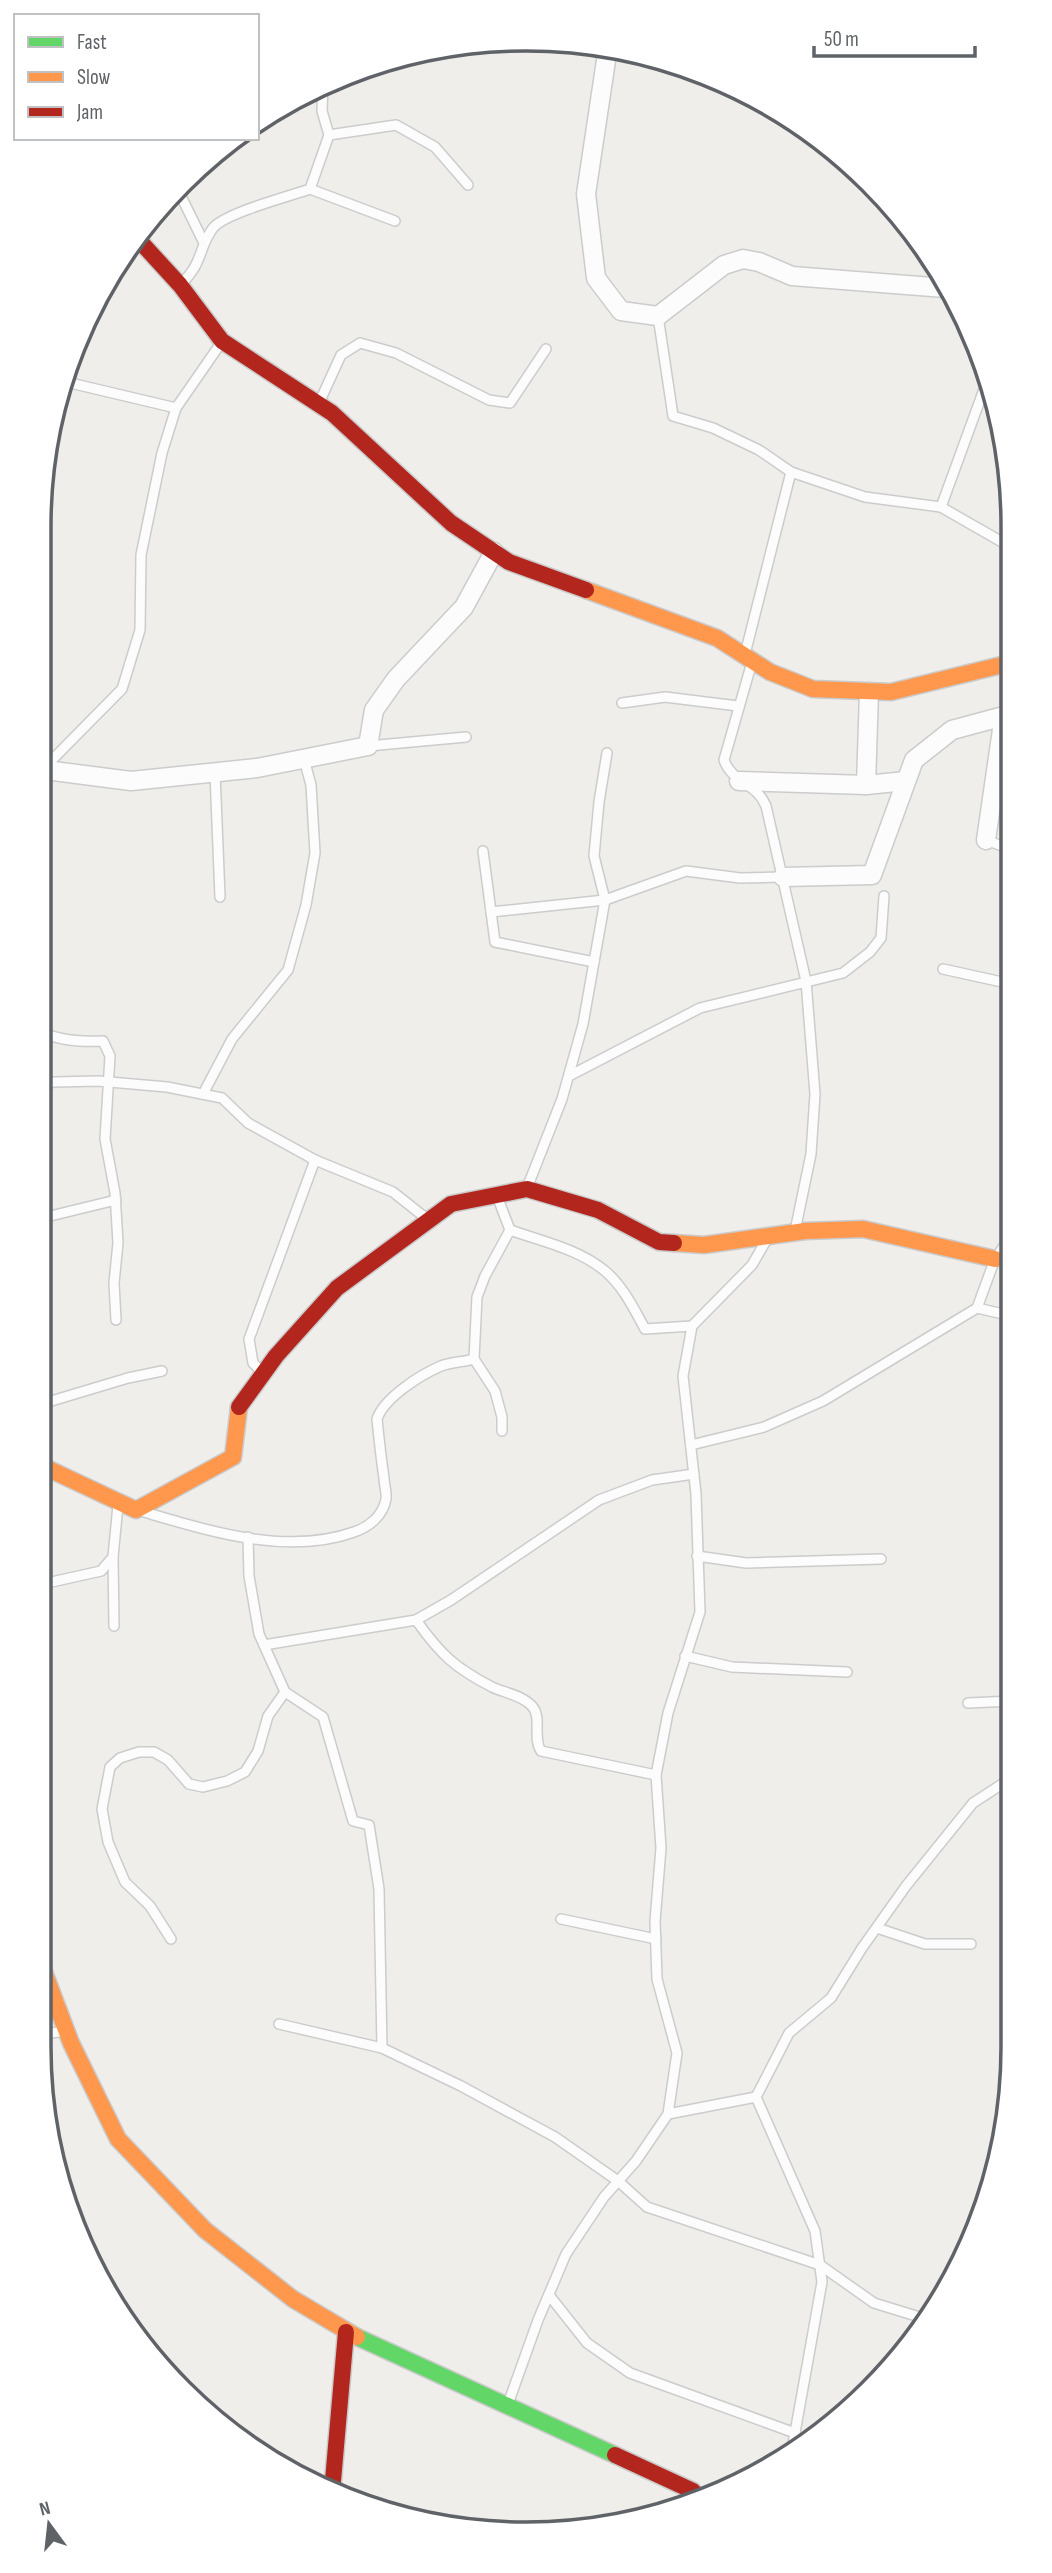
<svg xmlns="http://www.w3.org/2000/svg" width="1052" height="2573" viewBox="0 0 1052 2573" font-family="'Sofia Sans Condensed',sans-serif">
<rect width="100%" height="100%" fill="#efeeea"/>
<g fill="none" stroke-linecap="round" stroke-linejoin="round">
<defs>
<g id="lane">
<path d="M323,84L322,111L329,135"/>
<path d="M177,188L204,243"/>
<path d="M310,189L395,221"/>
<path d="M181,284C204,262 198,248 213,228C225,213 290,196 310,189L329,135L396,125L435,147L468,185"/>
<path d="M658,316L673,416L713,428L759,450L791,472L865,497L941,507L1009,546"/>
<path d="M62,381L176,408"/>
<path d="M319,403L341,355L360,343L396,353L489,400L510,403L546,349"/>
<path d="M941,507L987,381"/>
<path d="M745,654L791,472"/>
<path d="M752,662L724,760C732,783 757,783 766,806L806,981L815,1094L811,1154L795,1231"/>
<path d="M622,703L665,697L738,706"/>
<path d="M368,746L466,737"/>
<path d="M43,769L122,689L140,630L141,555L162,453L176,408L221,343"/>
<path d="M215,773L220,897"/>
<path d="M986,840L1010,849"/>
<path d="M483,851L495,942L594,962"/>
<path d="M491,912L605,900L686,871L740,878L783,877"/>
<path d="M943,969L1011,984"/>
<path d="M38,1030C57,1041 82,1042 103,1041L110,1056L105,1139L115,1193L118,1243L114,1283L116,1320"/>
<path d="M569,1076L700,1008L843,973L870,952L881,938L884,896"/>
<path d="M38,1085L54,1082L98,1081L167,1087L222,1098L248,1123L315,1160L393,1192L427,1219"/>
<path d="M203,1094L232,1039L288,970L306,905L315,853L311,785L304,759"/>
<path d="M527,1188L562,1099L583,1024L605,900L594,856L599,802L607,753"/>
<path d="M497,1196L510,1230C541,1241 579,1249 605,1271C623,1286 634,1309 645,1329L692,1326"/>
<path d="M38,1219L116,1200"/>
<path d="M977,1308L1012,1316"/>
<path d="M38,1310H43"/>
<path d="M263,1373L253,1363L249,1339L315,1160"/>
<path d="M38,1405L128,1378L162,1371"/>
<path d="M502,1431V1417L495,1391L474,1359L477,1297L485,1276L510,1230"/>
<path d="M691,1445L764,1427L823,1401L977,1308L995,1259L1011,1236"/>
<path d="M144,1512C209,1531 287,1556 354,1532C369,1527 383,1516 386,1499C387,1493 384,1484 384,1478C381,1458 379,1439 377,1419C384,1398 420,1375 441,1366C451,1362 464,1362 474,1359"/>
<path d="M248,1537L249,1576L259,1634L285,1692L323,1717L353,1821L369,1825L379,1889L382,2048L461,2086L555,2137L618,2181L647,2207L820,2265L874,2303L926,2319"/>
<path d="M697,1556L746,1563L881,1559"/>
<path d="M113,1557L114,1626"/>
<path d="M38,1585L101,1571L113,1557L118,1505"/>
<path d="M416,1620C440,1654 455,1668 492,1687C505,1693 521,1695 531,1705C543,1716 532,1738 541,1751L656,1775"/>
<path d="M264,1645L416,1620L451,1600L599,1500L652,1480L694,1474"/>
<path d="M685,1656L732,1667L847,1672"/>
<path d="M968,1703L1013,1701"/>
<path d="M38,1707L46,1730"/>
<path d="M561,1919L656,1939"/>
<path d="M877,1928L925,1944H971"/>
<path d="M171,1939L150,1906L125,1882L108,1842L102,1809L110,1767L120,1758L139,1752H154L168,1760L189,1784L203,1787L227,1781L245,1772L258,1751L268,1716L285,1692"/>
<path d="M279,2024L382,2048"/>
<path d="M38,2035L65,2031"/>
<path d="M668,2114L756,2097"/>
<path d="M549,2295L587,2343L630,2373L795,2433"/>
<path d="M508,2404L538,2320L566,2254L604,2197L636,2161L668,2114L677,2053L657,1979L655,1921L661,1848L656,1775L668,1713L700,1612L696,1494L683,1376L692,1326L752,1265L767,1239"/>
<path d="M791,2455L822,2282L815,2231L756,2097L789,2033L831,1998L862,1948L906,1886L973,1803L1013,1777"/>
</g>
<g id="street">
<path d="M608,47L586,194L596,278L621,311L658,316L724,265L743,259L759,262L792,276L945,288"/>
<path d="M869,692L866,785L906,781"/>
<path d="M38,769L131,781L257,768L368,746L374,710L396,679L464,607L494,552"/>
<path d="M739,781L866,785"/>
<path d="M783,877L872,875L914,760L952,730L1004,716L986,840"/>
</g>
<path id="fast" d="M357,2337L615,2455"/>
<g id="slow">
<path d="M586,590L717,638L770,672L813,689L891,692L1010,663"/>
<path d="M674,1243L704,1245L805,1231L863,1229L995,1259"/>
<path d="M38,1464L136,1510L233,1457L239,1407"/>
<path d="M38,1956L71,2043L118,2139L205,2230L293,2299L357,2337"/>
</g>
<g id="jam">
<path d="M136,237L180,285L222,341L332,413L451,523L509,562L586,590"/>
<path d="M239,1407L276,1356L337,1288L451,1204L527,1189L598,1210L659,1242L674,1243"/>
<path d="M615,2455L693,2491L702,2501"/>
<path d="M332,2492L346,2332"/>
</g>
</defs>
<use href="#lane" stroke="#cbcccc" stroke-width="12"/>
<use href="#street" stroke="#cbcccc" stroke-width="21"/>
<use href="#fast" stroke="#cacacb" stroke-width="19"/>
<use href="#slow" stroke="#cacacb" stroke-width="19"/>
<use href="#jam" stroke="#cacacb" stroke-width="19"/>
<use href="#lane" stroke="#fdfcfc" stroke-width="9"/>
<use href="#street" stroke="#fdfcfc" stroke-width="18"/>
<use href="#fast" stroke="#63d668" stroke-width="16"/>
<use href="#slow" stroke="#ff974d" stroke-width="16"/>
<use href="#jam" stroke="#b3261e" stroke-width="16"/>
</g>
<path d="M0 0H1052V2573H0ZM526 51H526A475 475 0 0 1 1001 526V2047A475 475 0 0 1 526 2522H526A475 475 0 0 1 51 2047V526A475 475 0 0 1 526 51Z" fill="#fff" fill-rule="evenodd"/>
<path fill="none" stroke="#5f6368" stroke-width="3.5" d="M526 51H526A475 475 0 0 1 1001 526V2047A475 475 0 0 1 526 2522H526A475 475 0 0 1 51 2047V526A475 475 0 0 1 526 51Z"/>
<rect x="14" y="14" width="245" height="126" fill="#ffffff" stroke="#bfc1c3" stroke-width="2"/>
<rect x="28" y="37" width="35" height="10" fill="#63d668" stroke="#bfc1c3" stroke-width="2"/>
<text x="77" y="49" font-size="21" fill="#5f6368">Fast</text>
<rect x="28" y="72" width="35" height="10" fill="#ff974d" stroke="#bfc1c3" stroke-width="2"/>
<text x="77" y="84" font-size="21" fill="#5f6368">Slow</text>
<rect x="28" y="107" width="35" height="10" fill="#b3261e" stroke="#bfc1c3" stroke-width="2"/>
<text x="77" y="119" font-size="21" fill="#5f6368">Jam</text>
<g transform="translate(49 2524) rotate(345)" stroke="#ffffff" stroke-width="5" paint-order="stroke">
<path d="M0-5L12 26L0 18L-12 26Z" fill="#5f6368"/>
<text y="-10" font-size="19" font-weight="bold" text-anchor="middle" fill="#5f6368">N</text>
</g>
<path d="M814 46v10h161v-10" fill="none" stroke="#5f6368" stroke-width="3.5"/>
<text x="824" y="46" font-size="21" fill="#5f6368" stroke="#ffffff" stroke-width="5" paint-order="stroke">50 m</text>
</svg>
